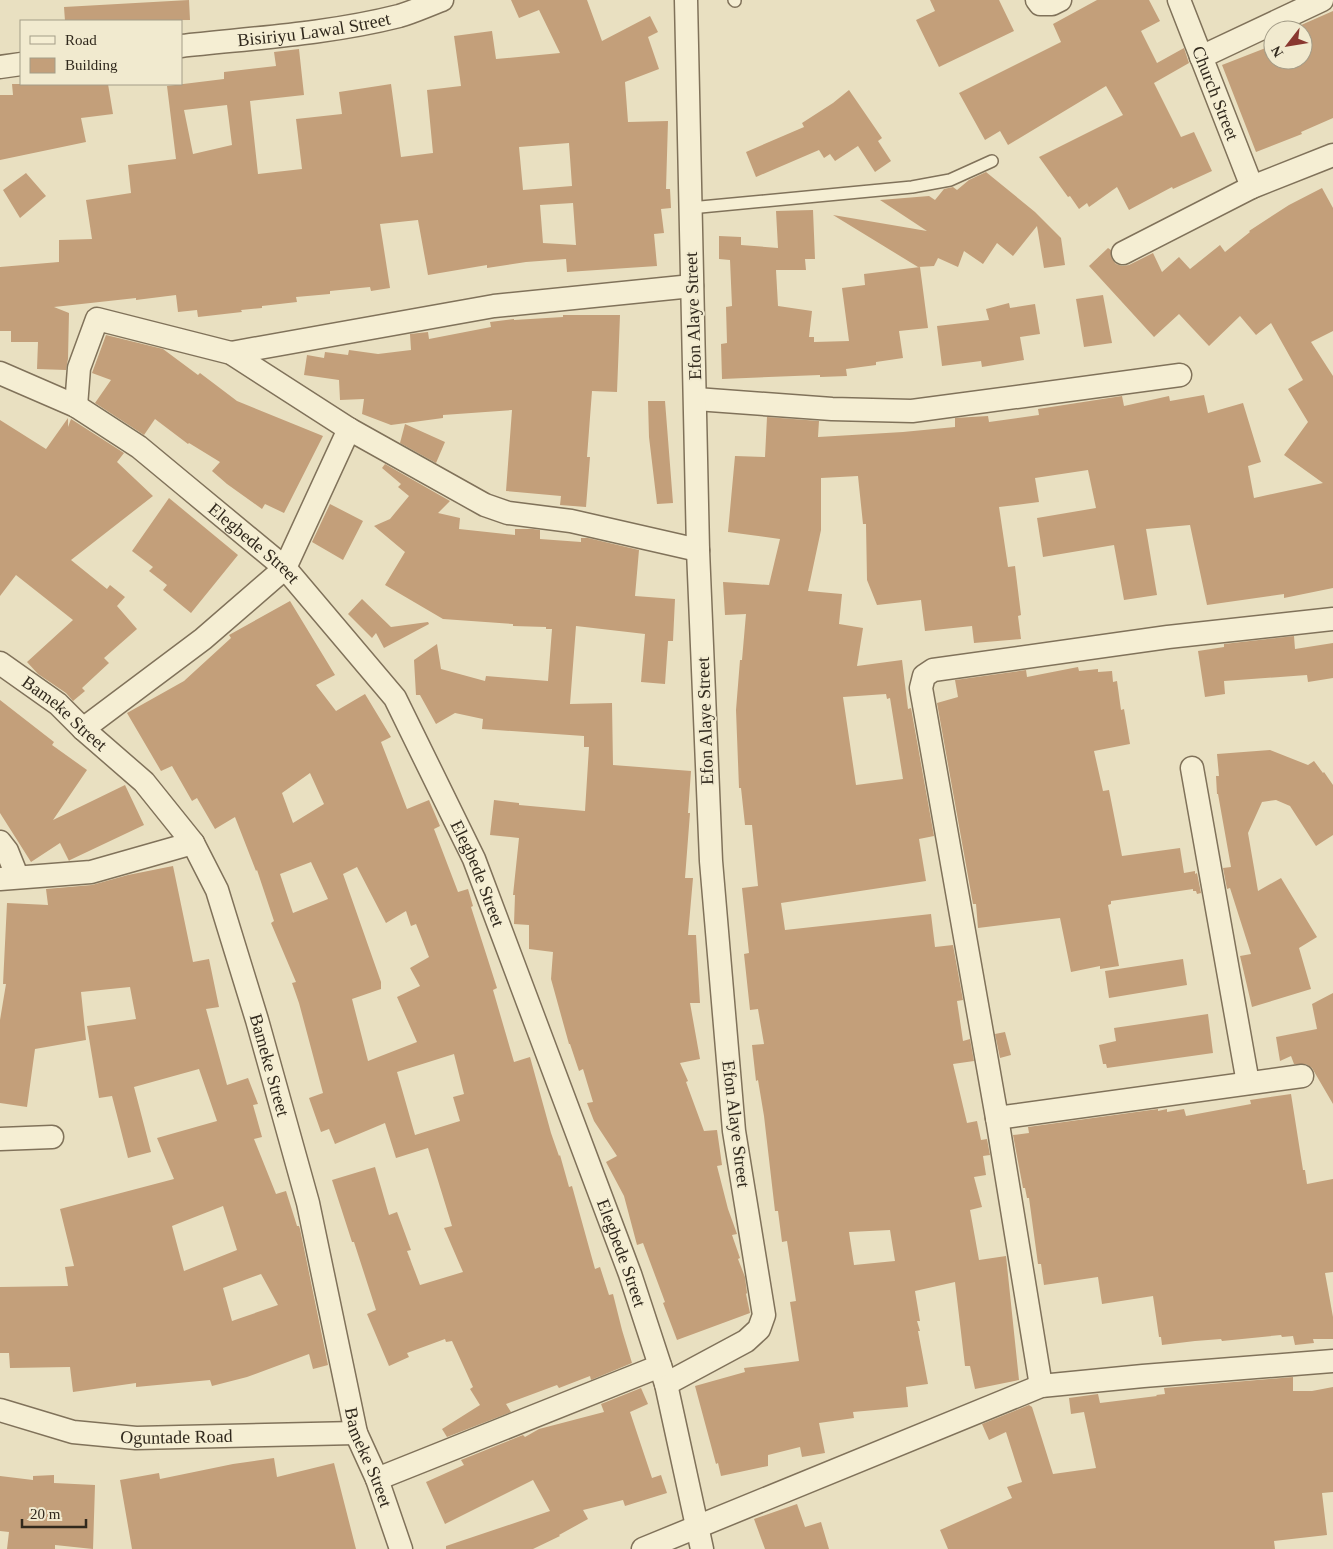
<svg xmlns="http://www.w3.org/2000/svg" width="1333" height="1549" font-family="Georgia,serif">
<rect width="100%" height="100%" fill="#e9e0c1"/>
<path fill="#c39f7a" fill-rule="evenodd" d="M189,0L190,20L65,21L64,7Z
M511,0H587L602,41L650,16L658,32L648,37L659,69L625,82L628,122L668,121L666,189H670L671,208L661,209L664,233L654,234L657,266L567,272L566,259L526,262L487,268V265L428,275L418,220L380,224L390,288L371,291L370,287L330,291V294L296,297L297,302L262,306V308L241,310L242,312L198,317L197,310L178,312L176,295L136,300V298L54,307L69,313L68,359L66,370L37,369L38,342H11V331H0V267L59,262V240L92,239L86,200L131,193L128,165L176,159L167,86L224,79V72L276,66L274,52L299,49L304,95L250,101L258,174L302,169L296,119L342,114L339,92L391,84L401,157L433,153L427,90L461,86L454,36L492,31L496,59L560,53L539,10L519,18ZM227,105L232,145L193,154L184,110ZM569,143L572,186L523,190L519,147ZM573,203L576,245L543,243L540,205Z
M930,0H999L1014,31L939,67L916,20L935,11Z
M1097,0H1149L1160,21L1141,31L1157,63L1184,48L1189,63L1154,83L1181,137L1194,132L1212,171L1173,189L1172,187L1129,210L1117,187L1089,207L1087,203L1079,209L1070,196L1068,197L1039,157L1123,115L1106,86L1008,145L1000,131L985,140L959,93L1061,42L1053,24Z
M1333,11V118L1301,132L1302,134L1256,152L1222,65L1273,45V60H1303V30L1292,29Z
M12,84H108L113,114L81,118L86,142L0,160V95H13Z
M849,90L882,138L878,141L891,161L875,172L858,146L835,161L830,154L824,158L819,150L756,177L746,152L804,127L802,123L833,103Z
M986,172L1035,212L1061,238L1065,265L1044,268L1037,226L1013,256L997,243L983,264L964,251L958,267L938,258L934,266L918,267L833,215L927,231L880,200L929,196L935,200L944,189L953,187L957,190L969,180Z
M26,173L46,196L20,218L3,190Z
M1322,188L1333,208V331L1311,342L1333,376V588L1284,598V594L1207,605L1190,525L1146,529L1157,595L1124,600L1114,545L1043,557L1037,518L1096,508L1088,470L1035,478L1039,502L999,507L1008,567L1015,566L1021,615L1018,616L1021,639L974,643L972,626L925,631L921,600L877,605L867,580L866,524H863L858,476L821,478V530L808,591L842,594L839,624L863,628L857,666L902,660L908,709L911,708L934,836L919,839L926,881L781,903L785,930L931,914L935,947L953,945L963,1000L957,1001L963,1041L970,1039L974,1061L953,1064L967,1123L977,1121L981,1140L987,1139L990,1155L983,1156L986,1175L974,1177L982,1207L970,1210L979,1260L1006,1256L1019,1380L975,1389L970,1366H965L955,1282L915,1291L920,1321H917L920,1331H918L928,1384L906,1387L908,1407L853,1412L854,1418L819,1423L825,1453L802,1457L800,1447L768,1455V1466L721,1476L718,1463L716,1464L695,1386L745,1372L744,1368L799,1361L790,1302L796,1301L787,1241L782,1242L778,1211H775L764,1116L758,1080L756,1081L752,1045L764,1044L758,1009L750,1010L744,954L749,953L742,888L758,886L752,825H745L741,788H739L736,710L740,660H742L746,614L725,615L723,582L769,585L780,539L728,532L735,456L765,457L767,417L819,421L818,437L903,432L955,427V418L988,416L989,422L1039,415L1038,409L1122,396L1124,406L1169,396L1170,401L1204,395L1208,413L1243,403L1261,462L1248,466L1254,498L1323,483L1284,455L1308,422L1288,389L1303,380L1271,323L1256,335L1240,316L1209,346L1179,314L1154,337L1089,266L1108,248L1111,250L1112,259L1116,264L1122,266L1129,265L1153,253L1162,272L1179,257L1190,269L1220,245L1225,252L1250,232L1249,231L1289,205ZM886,694L887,699L890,698L903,779L856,785L843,697ZM890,1230L895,1261L854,1265L849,1232Z
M813,210L815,259H805L806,270H776L778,306L812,311L809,337H814V342L849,341L842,288L865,285L864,274L920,267L928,328L899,331L903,358L876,362V365L846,369L847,376L820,377V375L722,379L721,344L727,343L726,307L732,306L730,260L719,259V236L741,237V245L778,248L776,211Z
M1103,295L1112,343L1084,347L1076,299Z
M1009,303L1010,308L1035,304L1040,334L1020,337L1024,360L982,367L981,361L942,366L937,326L989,320L986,309Z
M563,315H620L617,392L592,391L587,457H590L586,507L560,505L561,496L506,491L512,410L443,415V418L391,425L362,414L364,399L340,400L339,380L304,375L307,355L324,358L325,352L348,355L349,350L378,354L411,350L410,334L428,332L429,339L491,327L490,322L514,319V320L563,317Z
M106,335L163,349L198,375L200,373L237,401L323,436L284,513L265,504L262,509L227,484L212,471L220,462L189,443L188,444L155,419L144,435L95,403L111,380L92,373Z
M648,401H665L673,503L657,504L649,437Z
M68,418V427L71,419L124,453L117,462L153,496L71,560L107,589L110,585L125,597L117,606L137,629L104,658L109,663L82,688L85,691L73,701L66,693L38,674L27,662L73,620L16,575L0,596V420L46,449Z
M405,424L445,442L436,463L400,443Z
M385,464L450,501L438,513L460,518L459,529L515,535V529H533L540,530V539L581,542V538H588L639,550L635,596L675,599L673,641H668L665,684L641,682L645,634L576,626L570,704L612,703L613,765L691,771L688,813H690L685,878H693L688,935H696L700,1003H690L700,1059L680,1063L688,1081L686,1082L704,1131L717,1130L722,1165L717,1166L728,1209L737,1234L732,1235L740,1258L738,1259L745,1277L747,1293L746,1294L750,1313L677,1340L663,1303L665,1302L643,1243L637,1245L624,1196L606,1162L617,1156L594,1121L587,1103L593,1102L583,1069L579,1071L570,1044H569L551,979L553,952L529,949V925L514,924L515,895H513L519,838L490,835L494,800L519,803V805L585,811L589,747H584V736L482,729L483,719L455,713L436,724L420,695H416L414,660L437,644L441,669L485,681L486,676L548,681L552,629H546V627L513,626V624L443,619L385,585L405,552L374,526L390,519L409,496L398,487L401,484L382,468Z
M169,498L238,555L191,613L163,590L167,585L149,571L153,567L132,551Z
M330,504L363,521L343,560L312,542Z
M362,599L391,627L428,622L429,624L384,648L376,633L372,638L348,614Z
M290,601L335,675L316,685L336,711L365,694L391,737L381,742L407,809L429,800L440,826L434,829L458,892L468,889L473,906L471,907L497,988L493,990L514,1062L530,1057L551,1133L559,1156L560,1155L569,1187L572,1186L595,1269L600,1267L609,1295L613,1294L622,1330L632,1363L591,1380L590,1376L559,1388L557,1385L506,1404L511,1412L447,1437L442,1429L480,1405L470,1389L473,1387L452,1341L446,1342L445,1339L407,1353L409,1357L389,1366L367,1314L376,1310L354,1242H352L332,1180L375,1167L389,1215L397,1212L411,1250L407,1251L420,1285L463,1272L444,1228L452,1226L428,1148L396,1158L385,1123L335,1144L329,1129L321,1132L309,1098L323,1093L299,1003L292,983L296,982L271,923L274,921L257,870L256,871L235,817L215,829L197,798L192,801L172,766L161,771L127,713L184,681L231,638L229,635ZM310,773L324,804L293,823L282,793ZM311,862L328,899L293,913L280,874ZM357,867L386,923L406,911L411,926L416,924L429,957L410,968L420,986L397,997L417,1042L368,1061L352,999L381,989V982L343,874ZM454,1054L464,1094L453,1097L460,1121L415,1135L397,1072Z
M1294,636L1295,649L1333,643V678L1308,682L1307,675L1224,681L1225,694L1205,697L1198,651L1224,647V644Z
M1078,667L1079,671L1098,669V672L1112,671L1113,682L1117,681L1121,710L1124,709L1130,744L1094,751L1103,791L1109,790L1122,856L1180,848L1184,873L1195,871V874L1197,873L1201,893L1197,894L1196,891H1193V889L1111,901V904L1108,905L1119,966L1100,969V966L1071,972L1060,918L978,928L976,904H973L937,703L958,697L955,680L1026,670L1027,677Z
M0,700L54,742L52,745L87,770L53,820L125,785L144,825L70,860L69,861L60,843L31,862L0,813Z
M1270,750L1308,765L1314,761L1323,773L1324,772L1333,785V835L1316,846L1290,806L1276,800L1262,802L1248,833L1258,891L1281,878L1317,937L1299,948L1311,989L1252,1007L1240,956L1251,954L1230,888L1227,889L1223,868L1231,867L1218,794H1217L1216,776H1219L1217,754Z
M173,866L193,962L209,959L219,1007L206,1009L227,1085L248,1078L258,1104L253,1105L262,1137L254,1139L276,1194L286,1191L297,1226H299L300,1229L328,1365L313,1369L309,1354L247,1377L212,1386L210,1380L136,1387V1383L73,1392L70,1367L10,1368L9,1353H0V1287L68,1286L65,1267L74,1266L60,1209L174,1179L157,1138L217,1121L199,1069L134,1087L151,1152L128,1158L112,1096L99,1098L87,1026L136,1019L130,987L81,992L86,1040L35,1049L27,1107L0,1103V1020L6,984H3L7,903L48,905L46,889L92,885L128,875ZM223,1206L237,1250L184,1271L172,1226ZM261,1274L278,1305L232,1321L223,1288Z
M1183,959L1187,985L1109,998L1105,971Z
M1333,993V1104L1312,1068L1306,1064H1294L1291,1056L1280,1061L1276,1037L1317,1029L1312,1004Z
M1208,1014L1213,1053L1107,1068L1106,1064H1103L1099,1045L1116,1041L1114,1028Z
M1005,1032L1011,1055L1000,1058L995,1034Z
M1291,1094L1303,1170H1305L1307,1184L1333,1179V1272L1325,1273L1333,1317V1339H1313L1314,1343L1295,1345L1293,1336L1282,1337L1281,1335L1222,1341L1221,1339L1195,1341L1162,1345L1161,1337H1159L1153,1296L1102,1304L1098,1277L1044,1285L1041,1264H1038L1029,1198H1027L1025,1188H1023L1013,1135L1029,1133L1028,1127L1158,1109V1111L1167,1109V1112L1184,1109L1186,1116L1251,1104L1250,1100Z
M1293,1377V1391H1312L1333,1387V1492L1322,1493L1327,1535L1274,1541L1275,1549H948L940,1530L1012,1498L1007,1487L1022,1482L1006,1432L989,1440L982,1424L1029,1405L1032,1407L1053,1474L1096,1468L1084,1412L1071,1414L1069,1398L1098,1394L1100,1403L1157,1396L1156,1395L1165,1394L1164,1388Z
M641,1388L648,1404L630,1412L652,1478L661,1475L667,1493L625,1506L623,1500L583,1510L588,1519L559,1535L560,1536L533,1549H446V1546L550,1511L533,1480L445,1524L426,1482L464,1465L461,1460L523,1435L525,1437L539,1429L604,1412L601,1404Z
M274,1458L277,1477L334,1463L356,1549H132L120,1480L159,1473L160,1479L233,1464Z
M54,1475V1483L95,1485L93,1549L55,1545V1549H7L9,1532L0,1531V1476L33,1480V1476Z
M797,1504L805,1527L821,1522L829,1549H765L754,1519Z"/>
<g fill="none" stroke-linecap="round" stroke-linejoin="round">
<g stroke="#80725a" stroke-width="14">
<path id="lane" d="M734,0L735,1
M690,208L912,187L950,180L992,161"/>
</g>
<g stroke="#80725a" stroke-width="25">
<g id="street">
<path d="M1037,0L1040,4H1052L1060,0"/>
<path id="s1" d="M1179,0L1252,187"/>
<path id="s2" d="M181,46C253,38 328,34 399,16C413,12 428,5 442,0"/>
<path d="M1201,57L1322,0"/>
<path d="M0,67L21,64"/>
<path d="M1123,253L1252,187L1333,155"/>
<path d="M231,353L494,306L692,286"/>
<path id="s3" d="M0,373L76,406L139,447L186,486L285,568L395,698L474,859L630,1274L666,1384L702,1549"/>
<path d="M696,399L832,409L912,411L1180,375"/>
<path d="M76,406L79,368L97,319L231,353L349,429L485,505L508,513L571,521L698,550"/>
<path id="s4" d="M0,663L58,704L83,729L144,782L193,843L217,890L257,1020L308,1203L356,1433L377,1479L401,1549"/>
<path d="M83,729L203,639L285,568L349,429"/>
<path d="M1192,768L1248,1083"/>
<path d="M0,842L7,851L17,876"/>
<path d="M0,879L91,872L193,843"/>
<path d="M997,1118L1302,1076"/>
<path d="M0,1139L52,1137"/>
<path d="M666,1384L746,1341L759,1329L764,1315L734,1131L711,861L698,550L686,0"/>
<path d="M1041,1386L997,1118L921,688L924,676L933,670L1168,637L1333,619"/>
<path id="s5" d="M0,1410L73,1432L136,1438L356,1433"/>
<path d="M377,1479L660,1366"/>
<path d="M643,1549L1041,1386L1143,1376L1333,1361"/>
</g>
</g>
<use href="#lane" stroke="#f5eed3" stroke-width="11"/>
<use href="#street" stroke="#f5eed3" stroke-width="22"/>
</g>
<g text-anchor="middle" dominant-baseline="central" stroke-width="4" stroke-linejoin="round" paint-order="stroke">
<g font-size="18" fill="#31291d" stroke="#f1eacf">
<text stroke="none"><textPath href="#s2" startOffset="134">Bisiriyu Lawal Street</textPath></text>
<text stroke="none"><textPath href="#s1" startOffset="100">Church Street</textPath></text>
<text transform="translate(693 316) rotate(-92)">Efon Alaye Street</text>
<text stroke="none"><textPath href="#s3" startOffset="308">Elegbede Street</textPath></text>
<text stroke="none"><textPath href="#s4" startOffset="82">Bameke Street</textPath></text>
<text transform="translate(705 721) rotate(-92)">Efon Alaye Street</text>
<text stroke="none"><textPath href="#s3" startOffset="712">Elegbede Street</textPath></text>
<text stroke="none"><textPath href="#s4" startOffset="501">Bameke Street</textPath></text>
<text transform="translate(736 1124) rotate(83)">Efon Alaye Street</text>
<text stroke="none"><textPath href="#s3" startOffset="1118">Elegbede Street</textPath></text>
<text stroke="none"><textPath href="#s5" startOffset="180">Oguntade Road</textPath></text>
<text stroke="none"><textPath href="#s4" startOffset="906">Bameke Street</textPath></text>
</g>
</g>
<rect x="20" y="20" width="162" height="65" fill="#f1eacf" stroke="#a49d88"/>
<rect x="30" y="36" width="25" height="8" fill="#f5eed3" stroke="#a49d88"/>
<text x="65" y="45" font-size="15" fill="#31291d">Road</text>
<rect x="30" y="58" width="25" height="15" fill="#c39f7a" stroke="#a49d88"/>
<text x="65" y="70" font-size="15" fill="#31291d">Building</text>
<g transform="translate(1288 45) rotate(239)"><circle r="24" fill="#f1eacf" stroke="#a49d88"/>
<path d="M0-4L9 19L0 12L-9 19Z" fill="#893830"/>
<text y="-8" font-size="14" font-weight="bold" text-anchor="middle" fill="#31291d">N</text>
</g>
<path d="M22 1519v8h64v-8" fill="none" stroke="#31291d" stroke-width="2.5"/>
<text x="30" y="1519" font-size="15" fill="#31291d" stroke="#f1eacf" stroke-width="4" paint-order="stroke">20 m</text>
</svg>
